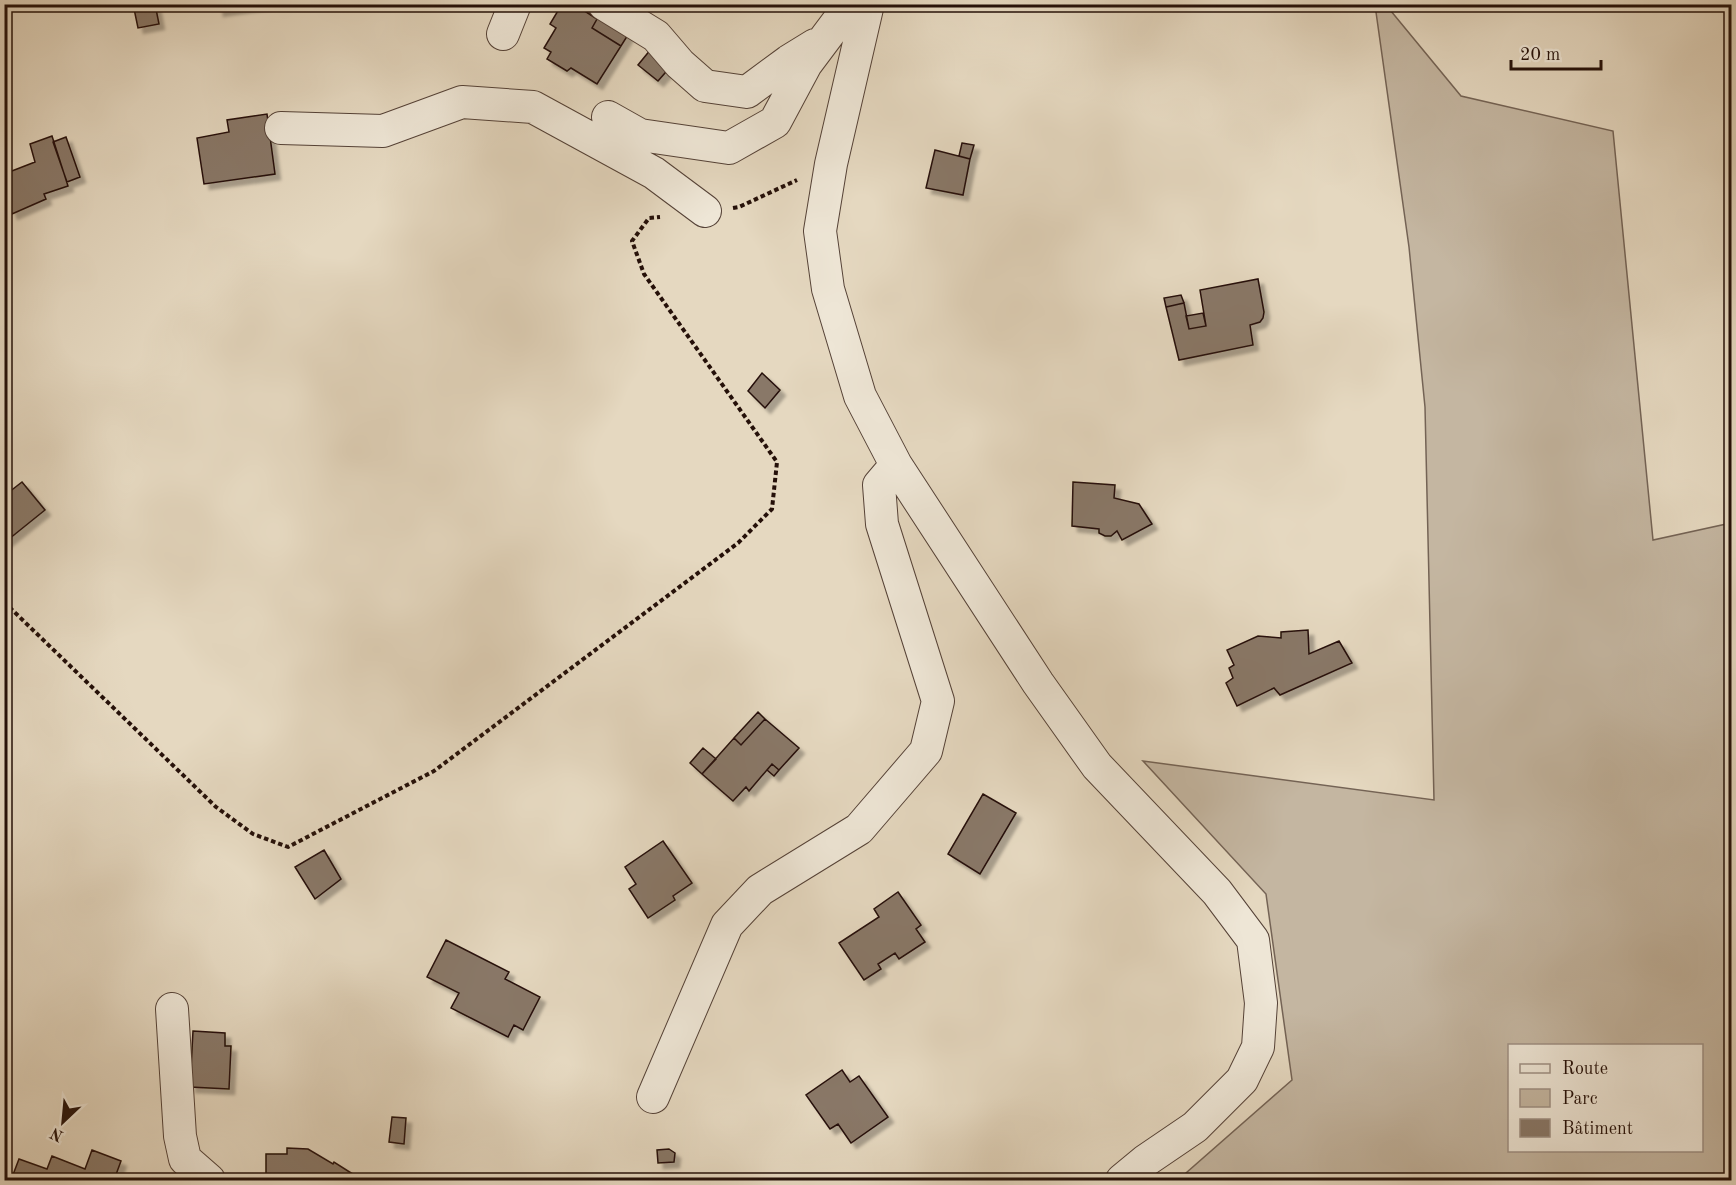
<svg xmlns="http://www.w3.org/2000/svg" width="1736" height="1185" font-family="'Old Standard TT',serif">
<defs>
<filter id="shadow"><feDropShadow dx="5.5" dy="5.5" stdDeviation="1.5" flood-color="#0004"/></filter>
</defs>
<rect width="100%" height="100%" fill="#e5d8c0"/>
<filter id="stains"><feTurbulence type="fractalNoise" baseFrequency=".00333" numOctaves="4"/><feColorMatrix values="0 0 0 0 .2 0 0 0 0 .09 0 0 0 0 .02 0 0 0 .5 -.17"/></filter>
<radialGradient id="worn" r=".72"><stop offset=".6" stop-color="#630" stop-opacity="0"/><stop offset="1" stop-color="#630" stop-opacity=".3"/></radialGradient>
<path fill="#c4b6a1" stroke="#746355" stroke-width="1.5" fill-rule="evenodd" d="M1375,5H1386L1461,96L1613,131L1653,540L1731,523V1180H1178L1292,1080L1266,894L1143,761L1434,800L1425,407L1409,247ZM1510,1046H1702V1150H1510Z"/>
<path fill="#897868" stroke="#251009" stroke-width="1.5" filter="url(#shadow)" d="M133,4H155L159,24L138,28Z
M217,4H265L218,11Z
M562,4H574L597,19L592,28L621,46L597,84L571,68L567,71L547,59L551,52L544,48L556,28L550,24Z
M574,4H591L631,30L621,46L592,28L597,19Z
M651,49L672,65L658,81L638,65Z
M267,114L275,174L204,184L197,138L229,132L227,120Z
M52,136L68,186L44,194L46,199L12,214L4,192V174L35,162L30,144Z
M66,137L80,177L67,182L53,142Z
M962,143L974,145L970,159L959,156Z
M935,150L970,159L963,195L926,188Z
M1258,279L1264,312L1263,318L1260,322L1250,325L1253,345L1179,360L1166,307L1184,303L1189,329L1206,326L1200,290Z
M1181,295L1184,303L1166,307L1164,298Z
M1203,313L1206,326L1189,329L1186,316Z
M762,373L780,390L765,408L748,391Z
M22,482L45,510L4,543V496Z
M1073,482L1115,485L1114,498L1139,504L1152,524L1122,540L1117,531L1111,536H1105L1099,533V529L1072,526Z
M1308,630L1309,654L1339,641L1352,663L1280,695L1274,688L1237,706L1226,683L1233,678L1229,668L1234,665L1227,650L1258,636L1281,638V632Z
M758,712L765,719L741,745L734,738Z
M765,719L799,748L779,770L772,764L749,791L746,787L733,801L702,774L734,738L741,745Z
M703,748L716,759L702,774L690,763Z
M772,764L779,770L774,776L767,770Z
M983,794L1016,813L980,874L948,854Z
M663,841L692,883L673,896L675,900L648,918L629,889L636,884L625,867Z
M324,850L341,879L315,899L295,867Z
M898,892L921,925L916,929L925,942L899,959L895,953L878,964L881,969L864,980L839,943L879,917L874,909Z
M446,940L509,972L505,979L540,997L523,1030L514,1025L508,1037L451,1008L459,993L427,977Z
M193,1031L225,1033V1046H231L229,1089L190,1087Z
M842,1070L850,1082L859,1076L888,1117L851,1143L838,1124L830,1129L806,1095Z
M392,1117L406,1118L404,1144L389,1142Z
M287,1148L308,1149L333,1164L334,1162L359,1178L357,1180H266V1154H287Z
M669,1149L675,1153L674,1162L658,1163L657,1150Z
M92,1150L121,1161L114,1180H11L19,1159L47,1169L52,1156L85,1169Z"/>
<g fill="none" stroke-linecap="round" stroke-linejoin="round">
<g stroke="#554237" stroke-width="34">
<path id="minor" d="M604,4L656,36L680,64L705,86L747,92L789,61L815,45
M868,4L831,164L820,231L828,289L860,396L896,465L1038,683L1097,766L1217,892L1253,940L1261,1003L1258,1047L1242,1080L1195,1127L1145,1161L1122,1180
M503,34L515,4
M608,117L640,135L729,148L775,122L806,64L851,4
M281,128L383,131L462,102L533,107L654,173L705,211
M172,1009L180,1136L185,1159L209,1180
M653,1097L727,925L760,890L859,829L926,751L938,701L882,524L879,485L896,465"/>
</g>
<path stroke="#251009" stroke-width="4" stroke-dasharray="4.5 3" stroke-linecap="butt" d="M733,208L739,207L797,180
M4,602L216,807L253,834L288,847L434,771L738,543L772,509L777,462L644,274L632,241L649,218L660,217"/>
<use href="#minor" stroke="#eee6d6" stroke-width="32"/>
</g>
<rect width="1736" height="1185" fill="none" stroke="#e5d8c0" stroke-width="24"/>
<rect x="6" y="6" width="1724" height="1173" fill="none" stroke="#251009" stroke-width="3"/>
<rect x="12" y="12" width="1712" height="1161" fill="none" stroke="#251009" stroke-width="1.5"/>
<rect x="1508" y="1044" width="195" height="108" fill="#eee6d6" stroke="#9e9084" stroke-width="1.5"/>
<rect x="1520" y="1064" width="30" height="9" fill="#eee6d6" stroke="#9e9084" stroke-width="1.5"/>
<text x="1562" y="1074" font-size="18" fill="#251009">Route</text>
<rect x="1520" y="1089" width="30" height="18" fill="#c4b6a1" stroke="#9e9084" stroke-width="1.5"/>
<text x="1562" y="1104" font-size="18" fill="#251009">Parc</text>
<rect x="1520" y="1119" width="30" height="18" fill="#897868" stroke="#9e9084" stroke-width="1.5"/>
<text x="1562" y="1134" font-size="18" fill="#251009">Bâtiment</text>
<g transform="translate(63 1122) rotate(206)" stroke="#eee6d6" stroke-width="4.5" paint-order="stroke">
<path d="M0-4.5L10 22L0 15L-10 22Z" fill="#251009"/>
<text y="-9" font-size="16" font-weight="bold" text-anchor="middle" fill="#251009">N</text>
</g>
<path d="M1511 60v9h90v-9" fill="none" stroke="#251009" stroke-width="3"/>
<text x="1520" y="60" font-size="18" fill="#251009" stroke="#eee6d6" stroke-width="4.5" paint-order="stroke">20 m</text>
<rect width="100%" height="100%" filter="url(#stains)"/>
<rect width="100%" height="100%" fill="url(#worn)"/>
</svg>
